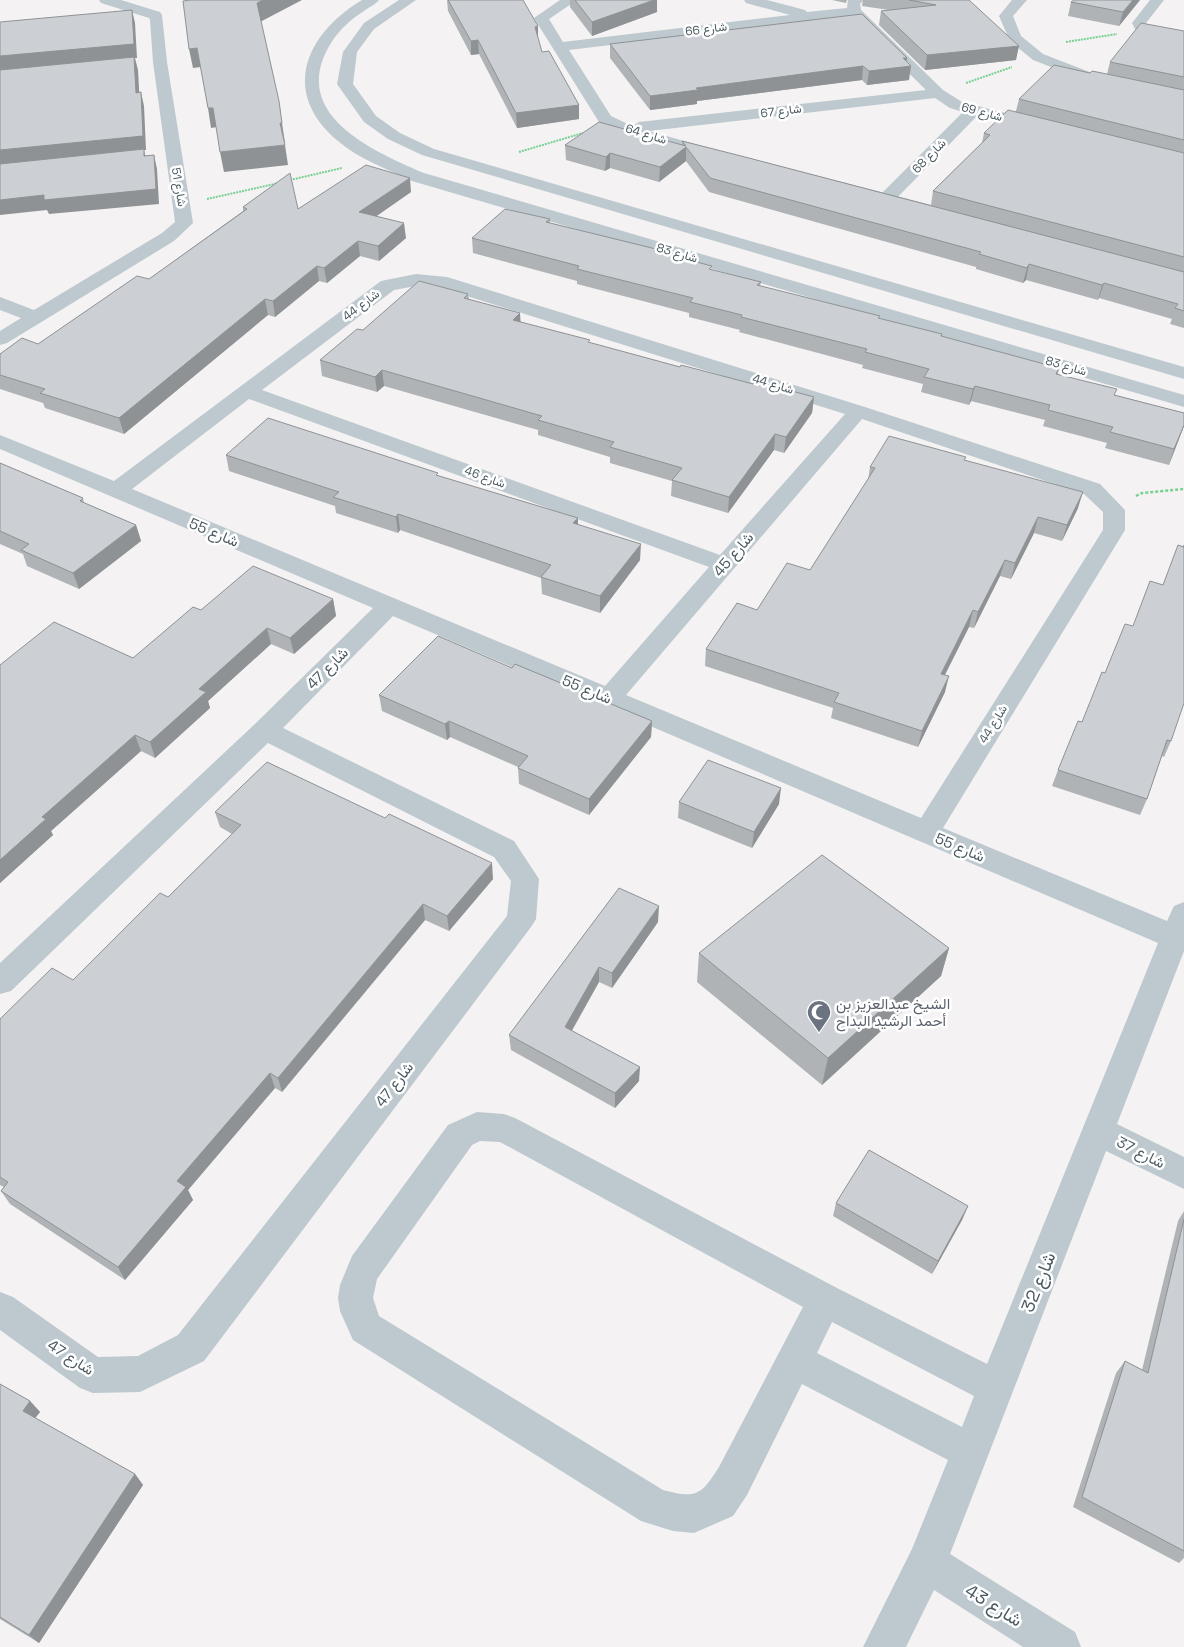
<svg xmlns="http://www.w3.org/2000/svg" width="1184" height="1647" font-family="'Space Grotesk',Vazirmatn,sans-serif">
<rect width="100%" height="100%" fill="#f4f2f2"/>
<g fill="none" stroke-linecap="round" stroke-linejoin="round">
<path stroke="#77d193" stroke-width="2" stroke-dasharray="2 1" stroke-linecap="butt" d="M1066,42L1117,34
M966,83L1012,67
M519,152L583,133
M290,180L342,168
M207,199L279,183"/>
<path stroke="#77d193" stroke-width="2.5" stroke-dasharray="3 2" stroke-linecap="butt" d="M1136,496L1142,493L1184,489"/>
<path fill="#bdc9ce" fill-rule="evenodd" d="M99,0H121L160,12L162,15L167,62L193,223L174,241L7,343L0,345V331L21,318L0,310V297L34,310L162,233L175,222L153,62L150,20L149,18L101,3Z
M362,0H379C375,5 369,7 364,11C351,19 339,30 331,43C287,114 373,151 424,173L1184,395V407L412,181C387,169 359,159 338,141C280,93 305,34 362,0Z
M399,0H416L374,29L357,52L353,84L376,116L400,133L434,149L1184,367V379L422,155L388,139L364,122L337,84L343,52L364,23Z
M560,0H577L549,19L563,42L790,15L746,3L744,0H767L805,10L807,12L847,8L848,0H864L860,4L861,10L943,90L962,102L1044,123L1046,126L1044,129L1038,131L978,115L890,205L884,206L878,205L875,201L878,197L963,112L950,108L935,98L649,131L712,149L714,152L712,155H700L619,132L599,122L534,18ZM851,16L926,90L639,122L632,126L611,116L569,50Z
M1012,0H1027L1013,16L1021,36L1043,54L1100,76L1103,79L1100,82H1090L1033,60L1010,41L999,16Z
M1150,0H1164L1146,23L1148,27L1184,36V44L1137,33L1132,23Z
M416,274L447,277L865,407L1100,484L1125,510V530L943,828L1167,921L1174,906L1184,902V951L1117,1124L1184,1157V1189L1106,1151L950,1554L1075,1632L1081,1647H1023L934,1590L906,1647H863L912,1549L948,1460L802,1384L747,1495L733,1516L694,1533L673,1531L641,1521L353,1340L340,1311L338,1298L340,1285L352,1256L448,1125L477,1112L504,1114L515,1118L837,1288L987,1364L1158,943L393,616L283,728L514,841L539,879L536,919L531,927L204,1361L140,1392L93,1393L80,1388L0,1330V1292L13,1297L98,1357L138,1356L178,1335L507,916L511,881L494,857L268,743L11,991L0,994V963L256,723L373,608L0,449V435L114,481L381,281ZM416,286L438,287L845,414L720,555L262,390L394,290ZM249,399L709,567L605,686L132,489ZM862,419L1084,494L1103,512V530L921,818L626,695ZM480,1141L500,1142L803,1307L719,1467C701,1495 697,1499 663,1490L379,1316L373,1298L377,1279L472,1145ZM832,1322L974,1396L962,1427L817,1353Z"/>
</g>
<path fill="#afb3b6" d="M447,0H523L538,40L542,52L579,105V119L517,128L479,54L471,55L448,11Z
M570,0H657V12L592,36L570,7Z
M832,0H847L846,3Z
M863,0H969L1016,60L925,70L879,25L881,11L889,10L862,6Z
M1140,0L1119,26L1068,16L1071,2Z
M1184,31V328L1170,324L1172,319L1099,298L1098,300L1026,280L1023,283L976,269V267L709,192L686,161L659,182L610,168L605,171L566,160L565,145H682V141L931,205L933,191L982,143L984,133L1016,111L1019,99L1090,73L1107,74L1110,62Z
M610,44L906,62L909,80L867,85L862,80L697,101V104L650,110L610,58Z
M411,192L376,216L406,238L379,261L360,256L327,283L319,281L275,317L268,315L124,434L45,408L43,403L0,389V354L38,344L149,279L243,211V207L298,209Z
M550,219V223L656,252L711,270L761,282L760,286L879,318L942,337L1059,368L1058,374L1115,395L1184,413V426L1169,465L1105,448L1107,443L1043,426L1045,420L971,401L969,405L921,392L923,384L862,368L863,365L739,332L740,330L689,317V313L577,284V281L473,253L472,238Z
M468,294L469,299L521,322L590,343L680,367L753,384L814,397L812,413L784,453L774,450L728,513L671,496L672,481L610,463V457L538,435V430L384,386L377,392L322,376L320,360L363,330Z
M226,455L438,476L578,518V525L640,560L600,613L542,594L541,578L400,530L398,533L336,513L335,506L229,471Z
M965,460L1078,508L1062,541L1034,533L1011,579L1000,576L974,628L969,627L945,675V692L918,747L831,718L833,708L705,666L706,649L810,570L868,480L870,467Z
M0,463L83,498L84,503L136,525L141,541L79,589L27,566L23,554L0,544Z
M333,599L336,616L294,654L271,644L208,701L210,708L155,758L141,751L51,831L53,835L0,883V665L133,658L201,610Z
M1105,673L1171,741L1164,757L1162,756L1147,799L1140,815L1052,786L1058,770L1082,722Z
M379,695L652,721L651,737L589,815L519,784L518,767L450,737L447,740L382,711Z
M679,802L779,804L752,848L678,818Z
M215,812L493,879L449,931L425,920L282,1092L275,1088L188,1190L193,1200L125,1280L10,1204L1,1191L4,1187L0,1185V1019L73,980L168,897L232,834L220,827Z
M658,922L612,988L599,982L572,1031L639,1081L615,1108L511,1050L509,1035Z
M949,948L941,976L822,1085L697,982L699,953Z
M836,1203L968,1206L962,1220L932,1274L833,1216Z
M1184,1211V1558L1179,1563L1073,1507L1116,1373L1125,1361L1142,1370L1178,1221Z
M0,1384L30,1401L40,1412L35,1418L135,1474L143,1485L39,1643L0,1619Z"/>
<path fill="#8f9294" d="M263,0H302L260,22L257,3Z
M646,0H657V12L592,36V22Z
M1133,0H1140L1119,26L1123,12Z
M132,10L135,23L137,58H135L138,70L140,107L0,70V56Z
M538,26V40L535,27Z
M478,40L479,54L471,55V41Z
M1019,46L1016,60L925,70L927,55Z
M197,48L201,67L193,68L189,49Z
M903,58H907L906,67L911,66L909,80L867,85L869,71Z
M863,66L862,80L697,101V104L650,110V96L696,88Z
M141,92L144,106L146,150H144L147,164L0,165V150Z
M579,105V119L517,128L516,113Z
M208,108H213L217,127L211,128Z
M280,123H282L285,143H283Z
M285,145L288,165L224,172L220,152Z
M686,147V161L659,182L660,167Z
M610,153V168L605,171L606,157Z
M154,155L157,169L159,204L49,214L47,210L0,215V200Z
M410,178L411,192L361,227L359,212Z
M404,223L406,238L379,261L378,246Z
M358,241L360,256L327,283L324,268Z
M1029,264L1026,280L1023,283L1027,268Z
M317,266L319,281L275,317L273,301Z
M1104,283L1099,298L1098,300L1102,285Z
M265,299L268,315L124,434L119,418Z
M520,313L521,328L513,320Z
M382,370L384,386L377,392L375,377Z
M975,386L971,401L969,405L973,389Z
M814,397L812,413L784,453L786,437Z
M1184,425V426L1169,465L1174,449Z
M775,434L774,450L728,513L729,497Z
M1083,492L1078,508L1062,541L1067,525Z
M398,514L400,530L398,533L396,517Z
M1038,517L1034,533L1011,579L1015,563Z
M578,518V534L573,523Z
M136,525L141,541L79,589L73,573Z
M641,544L640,560L600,613V596Z
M1005,560L1000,576L974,628L978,612Z
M333,599L336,616L294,654L290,638Z
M973,610L969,627L937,690L941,674Z
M267,628L271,644L208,701L210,708L155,758L150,742L199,689Z
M949,676L945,692L918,747L922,731Z
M449,721L450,737L447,740L445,724Z
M652,721L651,737L589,815V799Z
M135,735L141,751L51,831L53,835L0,883V860L42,817Z
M781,788L779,804L752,848L754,832Z
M492,863L493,879L449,931L447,916Z
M423,904L425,920L282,1092L278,1078Z
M659,906L658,922L612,988V973Z
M949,948L941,976L822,1085L828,1058Z
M599,967V982L565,1042V1027Z
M640,1067L639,1081L615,1108V1093Z
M270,1073L275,1088L188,1190L193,1200L125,1280L118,1267L177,1181Z
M968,1206L962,1220L932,1274L938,1261Z
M30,1401L40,1412L32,1422L23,1411Z
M135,1474L143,1485L39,1643L29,1635Z"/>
<path fill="#ccd0d4" stroke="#8f9294" d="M190,0H263L257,3L279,101L282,123H280L285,145L220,152L213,108H208L197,48L189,49L183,1Z
M448,0H523L538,26L535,27L542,52L549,51L579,105L516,113L478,40L471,41Z
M575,0H654L592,22Z
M909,0H969L1019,46L927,55L881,11L936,5Z
M1074,0H1133L1123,12L1071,2Z
M132,10L134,44L0,56V22Z
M862,14L907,58H903L911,66L869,71L863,66L696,88L698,90L650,96L610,44Z
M1141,23L1184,31V77L1110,62Z
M134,57L136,93L141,92L143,136L0,150V70Z
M1054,65L1090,73L1092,71L1102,73L1184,90V140L1019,99Z
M1008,110L1184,153V257L933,191L990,135L984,133Z
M599,122L686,146L682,141L745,157L1184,272V311L1175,308L1178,304L1104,283L1102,285L1029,264L1027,268L979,254L981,252L710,178L686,147L660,167L610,153L606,157L565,145Z
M144,149V156L154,155L156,189L44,200V195L0,200V164Z
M366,165L410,178L359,212L404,223L378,246L358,241L324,268L317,266L273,301L265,299L119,418L40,393L45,389L0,375V354L22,338L38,344L137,276L149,279L247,209L243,207L290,173L298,209Z
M505,209L550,219L546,222L656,249L654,251L712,266L709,269L761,282L757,285L880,316L878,318L942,334L941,336L1059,368L1056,374L1117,389L1114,395L1184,413V425L1174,449L1110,432L1113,427L1048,410L1050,405L975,386L973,389L924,377L929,369L865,352L867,349L741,317L742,315L690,302L693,298L577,269L579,266L472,238Z
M419,281L468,294L464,298L520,313L513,320L590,340L588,342L680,367L681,365L753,384L755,381L814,397L786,437L775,434L729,497L672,480L682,468L610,447L614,442L538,420L542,416L382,370L375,377L320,360L357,329L363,330Z
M268,418L438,473L436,475L578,518L573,523L641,544L600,596L541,577L551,565L398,514L396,517L333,497L339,492L226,455Z
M889,436L966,457L964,460L1083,492L1067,525L1038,517L1015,563L1005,560L978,612L973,610L941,674L949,676L922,731L834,702L839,693L706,649L737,603L757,610L787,563L810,570L875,468L870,467Z
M0,463L83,498L80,501L136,525L73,573L21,550L29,544L0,531Z
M1178,545L1184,547V545V703L1171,741L1167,740L1147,799L1058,770L1078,721L1082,722L1102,672L1105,673L1125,624L1133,626L1150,581L1163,585Z
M253,566L333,599L290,638L267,628L199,689L206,692L150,742L135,735L42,817L46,819L0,860V665L54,622L133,658L193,607L201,610Z
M438,636L512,668L515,664L652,721L589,799L518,768L528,756L449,721L445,724L379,695Z
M708,760L781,788L754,832L679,802Z
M267,762L385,818L389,814L492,863L447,916L423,904L278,1078L270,1073L177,1181L186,1187L118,1267L1,1191L8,1182L0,1177V1019L52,968L73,980L160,893L168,897L241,825L215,812Z
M822,855L949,948L828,1058L699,953Z
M619,888L659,906L612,973L599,967L565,1027L640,1067L615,1093L509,1035Z
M869,1150L968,1206L938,1261L836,1203Z
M1184,1219V1551L1082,1497L1125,1361L1148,1373Z
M0,1384L30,1401L23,1411L135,1474L29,1635L0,1617Z"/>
<defs>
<g id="mosque-pin" transform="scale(1.25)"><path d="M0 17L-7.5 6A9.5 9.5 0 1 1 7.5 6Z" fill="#6b7280" stroke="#fff"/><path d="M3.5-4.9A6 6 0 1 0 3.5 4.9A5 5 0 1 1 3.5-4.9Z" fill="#fff"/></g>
</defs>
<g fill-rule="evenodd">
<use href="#mosque-pin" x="819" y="1012"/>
</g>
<g text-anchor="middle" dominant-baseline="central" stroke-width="5" stroke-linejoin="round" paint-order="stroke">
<g font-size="12" fill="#495960" stroke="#fff">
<text transform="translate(706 29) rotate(-7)">شارع 66</text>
<text transform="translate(781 111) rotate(-7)">شارع 67</text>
<text transform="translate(982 112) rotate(15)">شارع 69</text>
<text transform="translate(646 134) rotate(17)">شارع 64</text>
<text transform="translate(929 156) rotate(-46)">شارع 68</text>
<text transform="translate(179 187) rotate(80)">شارع 51</text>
<text transform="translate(677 253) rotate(16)">شارع 83</text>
<text transform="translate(361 305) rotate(-37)">شارع 44</text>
<text transform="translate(1066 366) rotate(16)">شارع 83</text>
<text transform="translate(773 384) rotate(17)">شارع 44</text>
<text transform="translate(485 477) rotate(20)">شارع 46</text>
<text transform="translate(993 724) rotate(-58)">شارع 44</text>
</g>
<g font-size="15" fill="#495960" stroke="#fff">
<text transform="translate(214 532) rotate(23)">شارع 55</text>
<text transform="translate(733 554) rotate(-49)">شارع 45</text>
<text transform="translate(327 668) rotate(-45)">شارع 47</text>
<text transform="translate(587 689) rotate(23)">شارع 55</text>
<text transform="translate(960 847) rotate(23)">شارع 55</text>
<text transform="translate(394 1084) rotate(-52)">شارع 47</text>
<text transform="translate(1141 1152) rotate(27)">شارع 37</text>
<text transform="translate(71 1357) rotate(33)">شارع 47</text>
</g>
<g font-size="15" fill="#5b616d" stroke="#fff" text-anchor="start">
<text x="836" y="1003">الشيخ عبدالعزيز بن<tspan x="836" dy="17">أحمد الرشيد البداح</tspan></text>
</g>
<g font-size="18" fill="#495960" stroke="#fff">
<text transform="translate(1038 1282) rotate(-68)">شارع 32</text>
<text transform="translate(994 1605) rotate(32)">شارع 43</text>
</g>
</g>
</svg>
